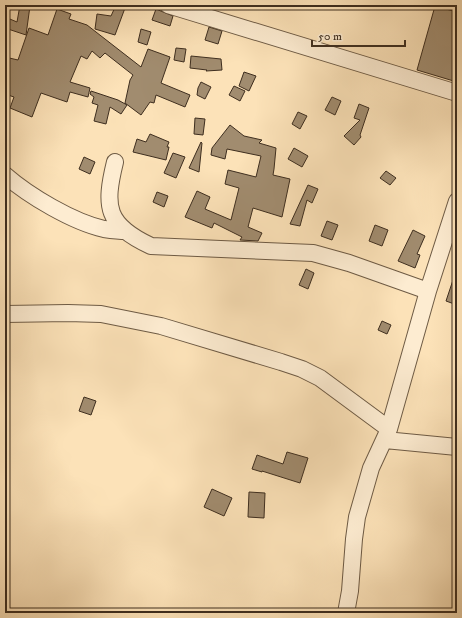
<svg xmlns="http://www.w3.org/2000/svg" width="462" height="618" font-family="'IM FELL DW Pica',serif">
<rect width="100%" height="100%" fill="#fce2b8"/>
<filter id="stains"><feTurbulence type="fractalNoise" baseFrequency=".005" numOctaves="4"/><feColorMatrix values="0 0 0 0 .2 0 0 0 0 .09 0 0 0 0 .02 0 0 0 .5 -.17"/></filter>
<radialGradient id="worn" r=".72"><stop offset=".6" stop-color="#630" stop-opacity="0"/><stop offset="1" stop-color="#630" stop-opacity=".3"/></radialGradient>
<path fill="#a18c6f" stroke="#3e2e1f" d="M20,5L30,6L26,35L5,28V17L17,22Z
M116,5L125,8L115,35L95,29L97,14L111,16Z
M435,6L457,12V82L417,70Z
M57,9L71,14L69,19L87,25L141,67L148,49L170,57L161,83L190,95L185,107L156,95L154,103L150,102L141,115L125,103L130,80L133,75L105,53L100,58L92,51L87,59L81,56L70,82L90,88L88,97L70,92L67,102L41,93L32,117L10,108L14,97L5,94V57L18,60L29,28L48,35Z
M156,9L173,16L170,26L152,20Z
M209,27L222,31L218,44L205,40Z
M141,29L151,32L147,45L138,42Z
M176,48L186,49L184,62L174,60Z
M191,56L221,59L222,70L206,71L207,70L190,68Z
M244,72L256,76L249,91L239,86Z
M201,82L211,87L205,99L197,95L198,88Z
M234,86L245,91L240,101L229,95Z
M91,91L118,100L127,105L121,114L110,107L106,124L94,121L98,105L92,103L94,97L90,94Z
M332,97L341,101L335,115L325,110Z
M359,104L369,108L360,135L361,137L354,145L344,136L360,120L354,118Z
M298,112L307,116L300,129L292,124Z
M195,118L205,119L203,135L194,134Z
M230,125L244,136L262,140L259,143L276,148L274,169L273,175L290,179L282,217L253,208L248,227L262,233L258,241L240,240L242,237L214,223L212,228L185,217L197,191L210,197L205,209L231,220L239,188L225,184L228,170L256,177L261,156L227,149L225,159L211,155L212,148Z
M150,134L169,142L167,147H169L166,160L133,152L137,139L146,142Z
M201,142L202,143L199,172L189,168Z
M294,148L308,156L302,167L288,159Z
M173,153L185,157L176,178L164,173Z
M84,157L95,162L90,174L79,169Z
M386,171L396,178L390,185L380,178Z
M308,185L318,189L312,203L307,200L300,226L290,224Z
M157,192L168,196L164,207L153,202Z
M327,221L338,225L332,240L321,236Z
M375,225L388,230L382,246L369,241Z
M413,230L425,236L417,254L420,255L415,268L398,261Z
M306,269L314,273L308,289L299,285Z
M455,274L457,275V305L446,301Z
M382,321L391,325L387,334L378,330Z
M84,397L96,401L91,415L79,411Z
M287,452L308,458L300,483L262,471V472L252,469L257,455L283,464Z
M212,489L232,498L224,516L204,507Z
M249,492L265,493L264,518L248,517Z"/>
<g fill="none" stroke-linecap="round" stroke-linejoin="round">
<g stroke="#6e5b45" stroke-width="18">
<path id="minor" d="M168,5L457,93
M115,162C104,207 106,225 151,246L313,253L349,263L428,291
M5,175C29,196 73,222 104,229C111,230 119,231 126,231
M5,314L68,313L101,314L161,326L281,362L302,369L320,378L389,429
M385,440L457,447
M346,613L350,591L354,539L357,517L371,468L389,429L428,291L457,201"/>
</g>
<use href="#minor" stroke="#fdecd1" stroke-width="16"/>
</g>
<rect width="462" height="618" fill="none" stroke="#fce2b8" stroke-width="20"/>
<rect x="6" y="6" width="450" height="606" fill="none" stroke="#3e2e1f" stroke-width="2"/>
<rect x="10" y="10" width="442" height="598" fill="none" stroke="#3e2e1f"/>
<path d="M312 40v6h93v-6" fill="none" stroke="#3e2e1f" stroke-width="2"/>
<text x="318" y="40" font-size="12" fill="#3e2e1f" stroke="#fdecd1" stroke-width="3" paint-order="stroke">50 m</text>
<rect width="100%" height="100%" filter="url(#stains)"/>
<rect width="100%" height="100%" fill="url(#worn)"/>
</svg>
